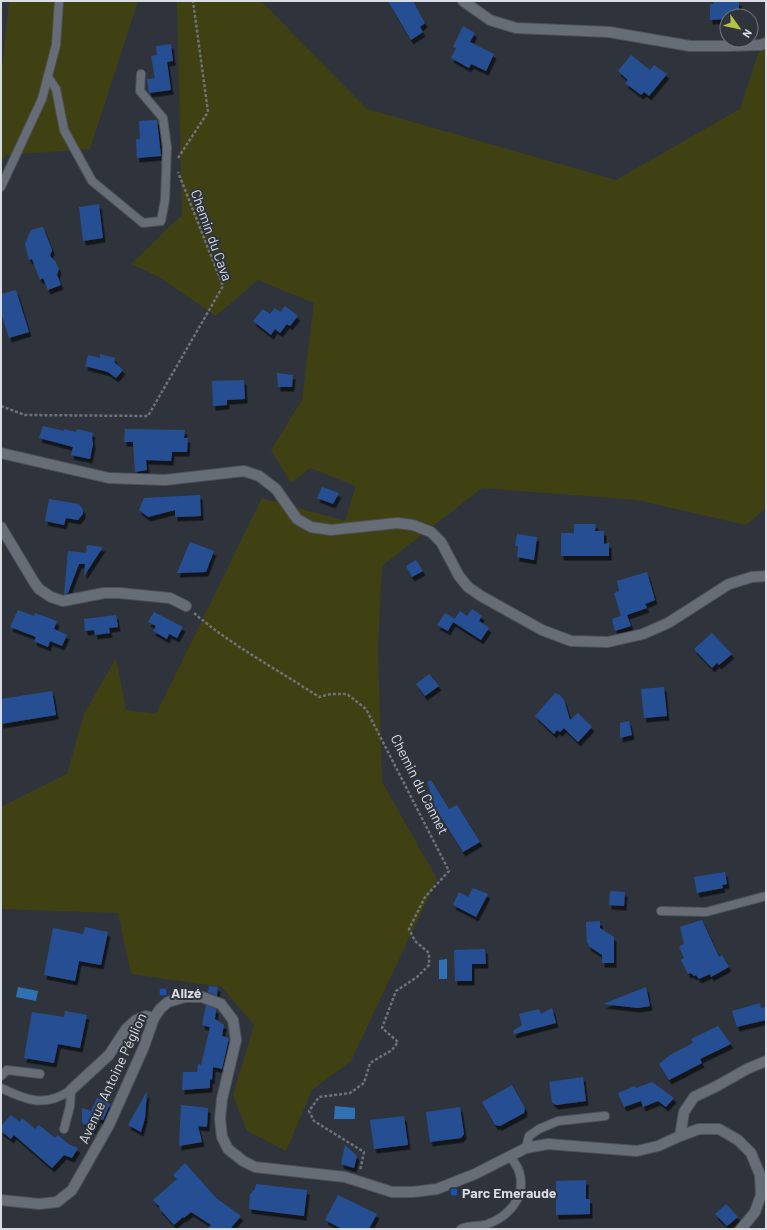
<svg xmlns="http://www.w3.org/2000/svg" width="767" height="1230" font-family="Barlow,sans-serif">
<defs>
<filter id="shadow"><feDropShadow dx="2.5" dy="4.5" stdDeviation="0" flood-color="#0009"/></filter>
</defs>
<rect width="100%" height="100%" fill="#2f343c"/>
<path fill="#404113" d="M9,1H138L90,149L6,155L1,163V64H3Z
M177,1H261L367,109L616,180L740,109L766,30V508L746,525L637,500L482,488L382,566L378,648L382,782L437,879L351,1061L312,1090L286,1151L247,1131L233,1095L254,1025L222,987L131,974L118,913L1,909V807L67,774L84,714L116,658L126,710L156,714L262,498L345,521L356,486L310,468L291,483L271,450L302,400L314,303L258,280L216,316L159,277L131,264L182,215Z"/>
<path fill="#2f71b2" d="M447,959V979H439V960Z
M18,987L38,991L36,1001L16,997Z
M335,1106L355,1108V1119H334Z"/>
<path fill="#274f93" filter="url(#shadow)" d="M388,1H413L425,23L420,27L423,32L411,40Z
M714,1H739V14L727,16V19L710,20V4H714Z
M463,26L475,33L470,42L494,54L486,71L471,64L469,68L451,58L456,48L453,47Z
M171,44L173,61L167,62L171,90L149,93L147,79L155,78L151,56L157,55L156,46Z
M631,55L650,70L654,65L667,74L649,96L644,92L641,95L625,83L628,80L618,71Z
M157,120L161,156L137,158L136,139H140L139,121Z
M99,204L103,238L83,241L79,207Z
M43,227L52,250L50,256L55,261L59,269L57,275L61,285L48,290L43,278L40,280L32,259L29,260L25,244L31,230Z
M16,290L29,332L9,338L1,312V294Z
M285,306L298,316L290,326L287,324L280,333L275,329L271,335L253,321L263,309L270,314L275,308L280,312Z
M100,354L115,358L114,362L123,370L116,378L108,372L85,366L88,355L100,358Z
M277,373L293,375L292,387H278Z
M244,380L245,399L227,400V405L213,406L212,381Z
M43,426L64,431V429L76,432L77,429L93,433L92,437L93,444L90,459L71,455L73,447L39,438Z
M125,429L185,430L184,438H188L187,452H172L171,461L146,460L147,470L135,472L133,442H124Z
M322,487L339,493L333,504L317,498Z
M200,495L201,516L175,517V510L148,517L139,510L144,498Z
M49,499L79,504L83,510V514L78,520L66,518L64,525L45,521Z
M574,524H596L595,531H604V544L609,543V556H561V533H574Z
M517,534L537,537L534,560L517,557L518,546H515Z
M190,542L214,551L206,572L177,573Z
M87,545L103,547L84,576L85,564H79L68,593L64,594L68,551L86,553Z
M416,560L423,571L412,577L406,566Z
M647,572L655,600L645,604L647,608L627,615L631,626L615,631L612,619L621,616L614,593L619,591L617,581Z
M472,609L482,616L479,621L489,628L481,640L453,622L448,631L437,625L445,613L455,619L454,620L460,611L467,616Z
M18,610L34,616L35,613L57,621L54,629L67,635L62,646L50,641L48,647L34,641L36,637L10,627Z
M154,612L183,627L177,638L169,634L167,639L153,631L156,626L148,622Z
M116,615L118,627L109,628L110,633L95,635L94,630L85,631L84,619Z
M712,633L732,654L719,665L717,663L712,668L694,649Z
M429,674L439,686L425,696L416,684Z
M664,687L667,716L644,718L641,689Z
M52,691L56,715L1,724V699Z
M555,693L560,695L564,700L570,720L578,713L592,727L578,742L564,728L560,732L557,730L554,734L535,716Z
M629,721L632,735L620,738V723Z
M431,780L449,809L457,805L480,842L463,852L436,809L427,782Z
M725,872L727,884L722,885L723,888L697,893L694,877Z
M473,888L488,894L476,917L453,905L459,892L468,897Z
M610,891L625,892L624,906L609,905Z
M702,920L719,957L722,955L729,967L711,977L710,974L699,979L696,975L694,976L691,973L688,974L681,960L684,958L679,947L684,944L680,927Z
M600,921V928L614,937V963H602V955L590,947L588,946L589,944L587,943L586,922Z
M85,927L108,932L101,965L79,961L75,981L44,975L53,928L83,934Z
M485,949L486,964H472V981H455L454,950Z
M209,986L218,987L217,996L208,992Z
M646,987L650,1006L638,1008L603,1004Z
M760,1003L761,1008L766,1007V1020L737,1027L732,1011Z
M206,1005L216,1009L215,1019L224,1025L222,1036L229,1038L222,1069L213,1067L212,1080L210,1079V1088L182,1090L183,1072H197L198,1064L201,1065L210,1027L202,1025Z
M552,1008L556,1023L514,1034L513,1031L522,1025L519,1014L539,1009L541,1014Z
M65,1011L87,1015L80,1048L58,1044L54,1063L24,1058L32,1012L64,1017Z
M718,1026L731,1044L700,1059L702,1063L669,1080L659,1064L670,1055L693,1043L691,1039Z
M583,1077L586,1101L556,1105L552,1102L549,1082Z
M652,1082L674,1098L666,1107L658,1101L643,1107L641,1101L624,1107L618,1093L635,1086L636,1088Z
M512,1085L525,1108L524,1113L500,1126L495,1125L482,1102Z
M147,1091L145,1118L141,1132L128,1125Z
M97,1098L110,1104L103,1120L98,1118L93,1129L82,1123V1108L91,1111Z
M181,1105L208,1108L207,1127L198,1126L202,1142L179,1146Z
M460,1107L464,1134L461,1138L430,1142L426,1112Z
M11,1115L20,1122L22,1118L35,1129L39,1125L55,1138L58,1135L68,1144L78,1148L72,1158L64,1155L52,1168L14,1135L11,1139L1,1131V1126Z
M404,1116L408,1145L374,1149L370,1120Z
M345,1145L357,1156L354,1168L341,1164Z
M185,1163L216,1198L241,1216L230,1229H207L211,1225L191,1212L184,1218L183,1217L174,1225L159,1208L160,1207L153,1200L177,1179L173,1175Z
M586,1180V1199H590V1214L556,1215V1181Z
M256,1184L307,1190L304,1216L249,1209L250,1194L255,1189Z
M338,1195L377,1214L369,1229H342L325,1220Z
M726,1204L738,1217L727,1226L715,1214Z"/>
<g fill="none" stroke-linecap="round" stroke-linejoin="round">
<g stroke="#4d5258" stroke-width="10">
<path id="service" d="M48,77L56,89L64,130L92,181L143,223L161,221L165,200L167,147L163,118L140,91L141,74
M1,187L42,99L56,45L59,1
M661,911L706,912L766,896
M1,1076L7,1070L40,1074
M1,1088C26,1100 45,1108 71,1090
M64,1129L70,1106L71,1090
M526,1148L529,1136L539,1129L558,1121L605,1116
M461,1229C470,1225 476,1227 485,1225C509,1217 527,1197 519,1171C517,1166 513,1160 509,1156"/>
</g>
<g stroke="#4d5258" stroke-width="12">
<path id="minor" d="M1,453L109,478L165,480L244,471L259,476L276,489L297,519L311,527L331,530L397,523L413,525L431,532L441,542L459,576L468,587L481,596L542,630L571,641L608,642L643,634L668,623L729,584L752,577L766,576
M1,527L34,582L39,589L51,597L63,601L104,593H119L170,598L186,606
M71,1090L109,1055L126,1029L136,1020L146,1016L154,1018
M680,1136L684,1112L694,1097L717,1086L747,1069L766,1061"/>
</g>
<g stroke="#4d5258" stroke-width="12">
<path id="tertiary" d="M463,1L490,20L516,28L609,32L690,46H727L760,45L766,43
M1,1200L39,1204L57,1202L72,1190L109,1125L143,1049L154,1018L160,1009L168,1002L185,997H202L221,1004L233,1020L236,1040L222,1099L220,1119L222,1137L228,1149L243,1161L255,1167L345,1177L392,1192H413L437,1189L475,1174L526,1148L548,1144L637,1151L658,1146L680,1136L699,1129H719L738,1140L751,1153L760,1175L761,1195L755,1212L741,1229"/>
</g>
<path stroke="#6d7178" stroke-width="2.5" stroke-dasharray="3 2" stroke-linecap="butt" d="M178,158L208,112L193,1
M1,406L25,415L148,416L223,286L178,172
M194,613C232,646 277,669 319,697L331,694H347L366,709L449,871L425,897L409,929L415,941L429,953V965L417,977L396,991L382,1028L398,1042L392,1050L370,1063L364,1083L350,1093L319,1097L309,1111L314,1121L364,1152L360,1171"/>
<use href="#service" stroke="#676d76" stroke-width="8"/>
<use href="#minor" stroke="#676d76" stroke-width="10"/>
<use href="#tertiary" stroke="#676d76" stroke-width="10"/>
</g>
<g fill="#1a4fb4" stroke="#2f343c" stroke-width="1.5">
<rect x="159" y="988" width="8" height="8" rx="2"/>
<rect x="450" y="1188" width="8" height="8" rx="2"/>
</g>
<g text-anchor="middle" dominant-baseline="central" stroke-width="4" stroke-linejoin="round" paint-order="stroke">
<g font-size="14" fill="#d9dce2" stroke="#2f343c">
<text transform="translate(212 235) rotate(70)">Chemin du Cava</text>
<text transform="translate(420 784) rotate(63)">Chemin du Cannet</text>
<text transform="translate(112 1078) rotate(-65)">Avenue Antoine Péglion</text>
</g>
<g font-size="14" font-weight="bold" fill="#d9dce2" stroke="#2f343c" text-anchor="start">
<text x="171" y="992">Alizé</text>
<text x="462" y="1192">Parc Emeraude</text>
</g>
</g>
<rect width="767" height="1230" fill="none" stroke="#d9dce2" stroke-width="4"/>
<g transform="translate(739 28) rotate(123)"><circle r="19" fill="#2f343c" stroke="#73777e"/>
<path d="M0-3L7 15L0 10L-7 15Z" fill="#b7c148"/>
<text y="-6" font-size="11" font-weight="bold" text-anchor="middle" fill="#d9dce2">N</text>
</g>
</svg>
